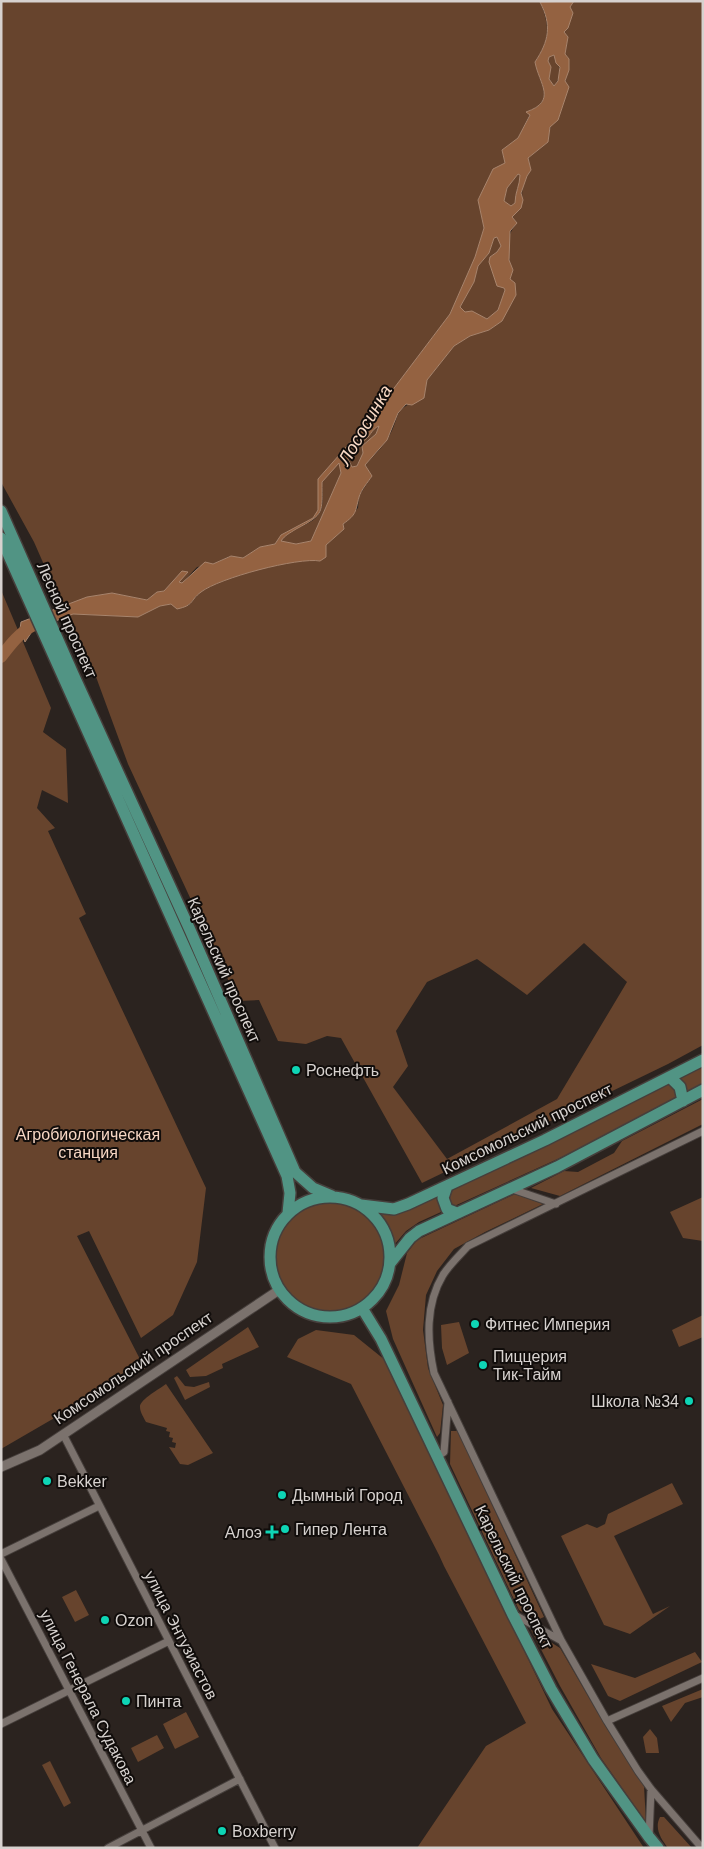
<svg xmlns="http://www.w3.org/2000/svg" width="704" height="1849" font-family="Helvetica,sans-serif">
<rect width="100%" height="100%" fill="#2b231f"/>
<path fill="#67442d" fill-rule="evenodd" d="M1,1H540C550,27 550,39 535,62C539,84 557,100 527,112L530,114L518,138L502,150L505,163L478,199L484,228L475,257L450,314L370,420L318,479V510L313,518L281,535L275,544L260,547L243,558L230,556L213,564L197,567L182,583L178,582L182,571L164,591L157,592L147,600L112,593L87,597L63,608L34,542L1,482Z
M574,1H703V1045L668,1064L422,1183L341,1038L327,1036L306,1044L278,1041L259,1000L238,1001L128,764L92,666L67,616L73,614L138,617L160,606L172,604L188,606C192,602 196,596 201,592C221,577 297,556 320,561L326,545L344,529L343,524L358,508L359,496L372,476L365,465C372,457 380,450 386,441C403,417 388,410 424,398L427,380L454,346L470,336L489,330L502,321L509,279L513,270C506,255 505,236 517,223L512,217L523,200C520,190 525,178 531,170L528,158L548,142C551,113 568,87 569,59L565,54L568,37L564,32L570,7ZM584,943L627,982L557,1099L447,1159L393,1087L408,1066L396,1031L427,982L477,959L527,995Z
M554,55C560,67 563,74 554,86L549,79L551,67L548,61L549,57Z
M518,174L520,175C520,185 515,191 515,203L511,206L504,201L507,188Z
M497,237L501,246L497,252L490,257L505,290L498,310L487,319L472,312H465L460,307L474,282L478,266L489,253L494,238Z
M379,425L376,434L362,446L363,453L357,466L352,467C346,455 350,448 357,438L367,439L374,427Z
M339,462L341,473L311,541L296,544L281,542C289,525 314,528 321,510C324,502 322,490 322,482Z
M1,590L51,708L43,732L66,749L68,803L42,790L37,808L55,828L48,831L86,914L79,918L206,1188L197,1262L173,1315L141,1338L89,1231L77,1236L145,1369L131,1368L63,1413L1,1449Z
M703,1067V1084L562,1157L419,1222L406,1231L394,1245L389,1228L379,1213L396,1214L412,1209L556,1141Z
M703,1099V1124L560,1196L531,1188L564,1171L578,1172L614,1153L622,1141Z
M515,1194L543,1204L485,1232L454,1249L437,1271L426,1295L423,1330L428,1368L443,1405L440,1433L437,1437L393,1339L386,1311L399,1285L407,1253L417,1240Z
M703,1197V1241L683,1238L670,1212Z
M274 1257a55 55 0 1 1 110 0a55 55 0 1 1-110 0Z
M703,1315V1337L679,1347L672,1330Z
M459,1322L469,1353L447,1365L442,1348L441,1325Z
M248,1327L259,1347L222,1364L223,1368L206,1376L190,1377L186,1370Z
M316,1330L354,1335L385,1360L552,1709L644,1848H417L486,1746L526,1723L444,1566L439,1555L351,1384L287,1357L298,1339Z
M177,1376L185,1386L194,1387L209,1382L210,1387L185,1400L174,1378Z
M166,1384L213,1453L188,1465L180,1464L169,1447L175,1448L176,1443L172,1442L173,1438L169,1437L170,1432L166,1431L167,1428L146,1422C144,1418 140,1412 140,1407C139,1400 161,1388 166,1384Z
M451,1431H458L544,1617L537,1620L519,1610L450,1464Z
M672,1483L683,1504L614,1536L653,1614L670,1606L630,1634L604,1625L561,1536L587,1524L597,1528L605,1524L608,1514Z
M76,1590L89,1615L75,1622L62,1597Z
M531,1630L560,1648L606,1727L644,1786L646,1822L601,1758L560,1686Z
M695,1652L702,1662L620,1701L608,1696L591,1664L635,1678Z
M703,1689V1697L685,1703L671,1722L662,1706Z
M186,1712L199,1737L175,1749L163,1724Z
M650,1729L657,1738L659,1753H646L643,1737Z
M157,1735L164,1748L138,1762L131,1748Z
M50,1761L71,1803L64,1807L42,1765Z
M660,1817H664L692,1848H668C661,1839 654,1828 660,1817Z"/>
<path fill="#946241" stroke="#a8846c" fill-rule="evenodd" d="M574,1L570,7L573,13L568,28L564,32L568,37L565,54L569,59V70L565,81L569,87L558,120L550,127L548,142L528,158L531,170L527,176L521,193L523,200L521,208L512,217L517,223L510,231L509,260L513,270L510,279L515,283L516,295L502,321L489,330L470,336L454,346L427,380L424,398L412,405L406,404L398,413L387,440L365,465L372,476C368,482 361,490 359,497C355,512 357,514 343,524L344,529L326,545V557L320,561C298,557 219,578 201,592C189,601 195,605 177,609L171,604L160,606L138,617L73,614L33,630L25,642L20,629L21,622L87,597L112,593L147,600L157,592L164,591L182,571L188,572L179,582L182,583L205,562L213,564L231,556L243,558L260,547L275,544L281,535L313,518L318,510V479L370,420L450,314L475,257L484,228L478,200L493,169L505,163L502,150L518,138L530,115L526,112C558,101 539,84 535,62C549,41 552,25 540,2ZM554,55L556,63L560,67L558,81L554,86L549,79L551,67L548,61L549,57ZM518,174L520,175C520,185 515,192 515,203L511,206L504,201L507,188ZM497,237L501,246L497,252L490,257L489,262L497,286L504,288L505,290L498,310L487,319L472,311L465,312L460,307L474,282L478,266L489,253L494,238ZM379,426L376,434L362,446L363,453L357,466L352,467L348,459L350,449L356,445L358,438L359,437L363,441C370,438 371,429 379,426ZM339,463L341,473L311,541L296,544L281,541C285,535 290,533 296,529C325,514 322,513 322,482Z"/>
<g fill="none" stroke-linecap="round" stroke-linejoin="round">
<path stroke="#946241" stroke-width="12" d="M1,657C10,645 20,632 34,625"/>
<g stroke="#463f3c" stroke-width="9">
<path id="minor" d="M512,1189L556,1204
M63,1434L275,1848
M438,1456L444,1452L448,1402
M1,1554L99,1506
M1,1559L151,1848
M513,1614L560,1640
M607,1721L703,1678
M1,1724L169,1641
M649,1837L651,1789
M108,1848L240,1779
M702,1848L651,1789L638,1771L607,1721L561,1640L434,1373C427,1340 425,1305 443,1275C450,1264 460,1255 468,1246L703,1131"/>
</g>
<g stroke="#463f3c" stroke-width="11">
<path id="tertiary" d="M1,1467L40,1450L279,1290"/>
</g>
<g stroke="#463f3c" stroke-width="14">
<path id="primary" d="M1,511L73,674L190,930L295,1172L313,1188L332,1196
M1,538L287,1176L290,1193L288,1213
M670,1077L680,1087L683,1101
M447,1186L443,1198L447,1209L457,1213
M270 1257a60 60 0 1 1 120 0a60 60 0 1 1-120 0Z
M361,1205L394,1209L408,1204L545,1140L703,1060
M391,1262L410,1238L419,1231L557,1167L703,1090
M362,1308L381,1339L512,1613L551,1689L593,1759L649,1837L658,1848"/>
</g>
<use href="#minor" stroke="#7b726d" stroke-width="7"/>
<use href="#tertiary" stroke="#7b726d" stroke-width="9"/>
<use href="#primary" stroke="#519484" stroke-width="11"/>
</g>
<g fill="#0ed5b5" stroke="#110d0b" stroke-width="2">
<circle cx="296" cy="1070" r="5"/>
<circle cx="475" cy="1324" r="5"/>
<circle cx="483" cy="1365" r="5"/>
<circle cx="689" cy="1401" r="5"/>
<circle cx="47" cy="1481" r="5"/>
<circle cx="282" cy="1495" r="5"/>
<circle cx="285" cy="1529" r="5"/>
<path d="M269.5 1524.5h5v5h5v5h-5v5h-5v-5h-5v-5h5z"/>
<circle cx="105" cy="1620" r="5"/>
<circle cx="126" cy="1701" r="5"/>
<circle cx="222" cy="1831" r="5"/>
</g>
<g text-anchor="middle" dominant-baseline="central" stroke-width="4" stroke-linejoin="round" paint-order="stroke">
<g font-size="16" fill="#d7d2cf" stroke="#110d0b">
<text transform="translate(67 620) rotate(66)">Лесной проспект</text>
<text transform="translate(224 970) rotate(66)">Карельский проспект</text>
<text transform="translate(527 1129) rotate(-26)">Комсомольский проспект</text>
<text transform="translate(133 1368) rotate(-34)">Комсомольский проспект</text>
<text transform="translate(514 1577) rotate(64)">Карельский проспект</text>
<text transform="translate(181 1635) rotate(63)">улица Энтузиастов</text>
<text transform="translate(88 1697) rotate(63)">улица Генерала Судакова</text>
</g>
<g font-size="16" fill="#d7d2cf" stroke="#110d0b" text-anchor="start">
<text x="306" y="1070">Роснефть</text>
<text x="485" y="1324">Фитнес Империя</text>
<text x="493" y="1356">Пиццерия<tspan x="493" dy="18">Тик-Тайм</tspan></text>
<text x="679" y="1401" text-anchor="end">Школа №34</text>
<text x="57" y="1481">Bekker</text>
<text x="292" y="1495">Дымный Город</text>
<text x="295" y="1529">Гипер Лента</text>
<text x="262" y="1532" text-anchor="end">Алоэ</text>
<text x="115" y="1620">Ozon</text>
<text x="136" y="1701">Пинта</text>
<text x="232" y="1831">Boxberry</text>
</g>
<g font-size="16" fill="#f7d7c4" stroke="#110d0b">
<text x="88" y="1134">Агробиологическая<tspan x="88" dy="18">станция</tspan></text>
</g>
<g font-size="18" font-style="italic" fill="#f9dac6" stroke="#110d0b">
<text transform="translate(365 425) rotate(-60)">Лососинка</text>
</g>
</g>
<rect width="704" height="1849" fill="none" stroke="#d7d2cf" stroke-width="5"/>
</svg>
